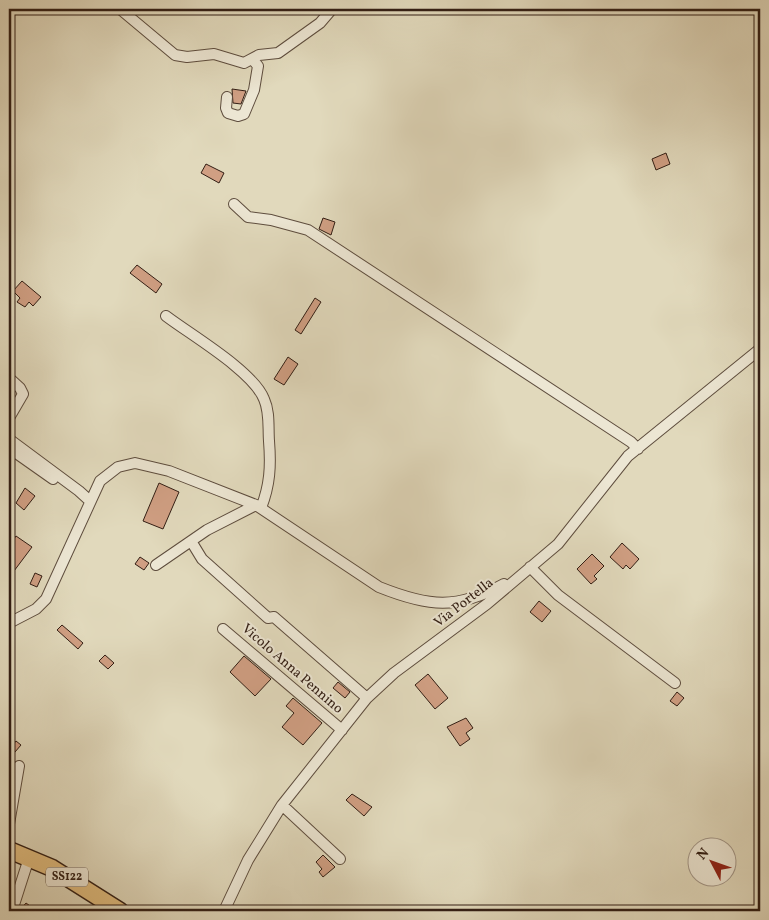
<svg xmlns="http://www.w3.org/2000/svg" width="769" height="920" font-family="Vollkorn,serif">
<rect width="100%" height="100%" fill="#e1d9bc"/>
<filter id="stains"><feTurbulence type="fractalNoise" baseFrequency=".004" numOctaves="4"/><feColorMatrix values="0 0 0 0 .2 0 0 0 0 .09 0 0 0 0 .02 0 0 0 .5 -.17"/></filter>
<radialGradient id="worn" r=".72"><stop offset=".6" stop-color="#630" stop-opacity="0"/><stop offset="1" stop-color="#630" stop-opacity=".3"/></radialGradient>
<path fill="#d09f83" stroke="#321e14" d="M232,89L246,91L241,104L233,103Z
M666,153L670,164L656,170L652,159Z
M206,164L224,173L219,183L201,173Z
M323,218L335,222L331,235L319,229Z
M137,265L162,284L156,293L130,273Z
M22,281L41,297L33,306L29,302L25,307L17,302L20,298L13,291Z
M315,298L321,302L301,334L295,330Z
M288,357L298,364L284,385L274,379Z
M159,483L179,492L163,529L143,521Z
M25,488L35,496L24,510L16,503Z
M16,536L32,547L14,571L9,567V546Z
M622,543L639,559L630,569L626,565L623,569L610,557Z
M592,554L604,566L594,576L597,579L591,584L577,569Z
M140,557L149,563L144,570L135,564Z
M35,573L42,576L37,587L30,584Z
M539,601L551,611L542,622L530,612Z
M62,625L83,643L78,649L57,630Z
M105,655L114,663L108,669L99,661Z
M244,656L271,679L255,696L230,672Z
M428,674L448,698L435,709L415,685Z
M338,682L350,692L345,698L333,688Z
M677,692L684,698L677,706L670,701Z
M293,698L322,723L303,745L282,727L294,713L286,706Z
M466,718L473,728L466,733L470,739L460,746L447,727Z
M16,741L21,745L9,759V750Z
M352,794L372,807L364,816L346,800Z
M323,855L335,867L323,877L319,872L322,869L316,862Z
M26,903L37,911H19Z"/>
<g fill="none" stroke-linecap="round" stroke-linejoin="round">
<g stroke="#5e4d3e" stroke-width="12">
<path id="minor" d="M120,9L175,55L187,57L214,54L244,63L259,55L278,53L320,23L332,9
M227,97L226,108L228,113L238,116L244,114L254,90L258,66L253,60
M234,204L248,217L271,220L308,230L631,442L638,449
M166,316C191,335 253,371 264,399C270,412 268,428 269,441C271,466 270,485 261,508
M9,378L20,388L23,394L9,418
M9,439L79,491L90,501
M9,448L53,479
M191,541L202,559L268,618L274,617L367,698
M156,565L207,530L256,505
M530,567L558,595L675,683
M9,623L36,609L46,599L100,481L118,467L135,463L169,471L256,505L379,587C429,607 457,610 504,584
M223,629L342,730
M282,805L340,859
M9,824L19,766
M12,911L29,858
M224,911L248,860L282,805L367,698L394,673L487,604L558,544L628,456L760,349"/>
</g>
<g stroke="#321e14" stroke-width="19">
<path id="primary" d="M9,850L52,868L120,911"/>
</g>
<use href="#minor" stroke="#ece6d3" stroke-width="10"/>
<use href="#primary" stroke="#e0bc7e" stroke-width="16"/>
</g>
<g text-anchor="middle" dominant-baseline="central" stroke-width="4" stroke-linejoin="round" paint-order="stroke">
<rect fill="#ece6d3" stroke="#6a5a4d" stroke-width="1" x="46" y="867.5" width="42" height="19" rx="4"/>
<g font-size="12" font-weight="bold" fill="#321e14">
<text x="67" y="877">SS122</text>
</g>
<g font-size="14" fill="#321e14" stroke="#ece6d3">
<text transform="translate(464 603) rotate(-38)">Via Portella</text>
<text transform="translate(292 669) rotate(41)">Vicolo Anna Pennino</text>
</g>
</g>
<rect width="769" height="920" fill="none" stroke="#e1d9bc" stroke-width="30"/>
<rect x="10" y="10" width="749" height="900" fill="none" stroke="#321e14" stroke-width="2.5"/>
<rect x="15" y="15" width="739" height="890" fill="none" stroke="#321e14"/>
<g transform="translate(712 862) rotate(311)"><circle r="24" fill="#ece6d3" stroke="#a29687"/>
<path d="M0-4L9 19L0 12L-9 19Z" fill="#8f2418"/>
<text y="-8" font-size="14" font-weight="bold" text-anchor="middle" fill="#321e14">N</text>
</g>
<rect width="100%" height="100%" filter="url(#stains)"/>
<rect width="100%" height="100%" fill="url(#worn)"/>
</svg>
